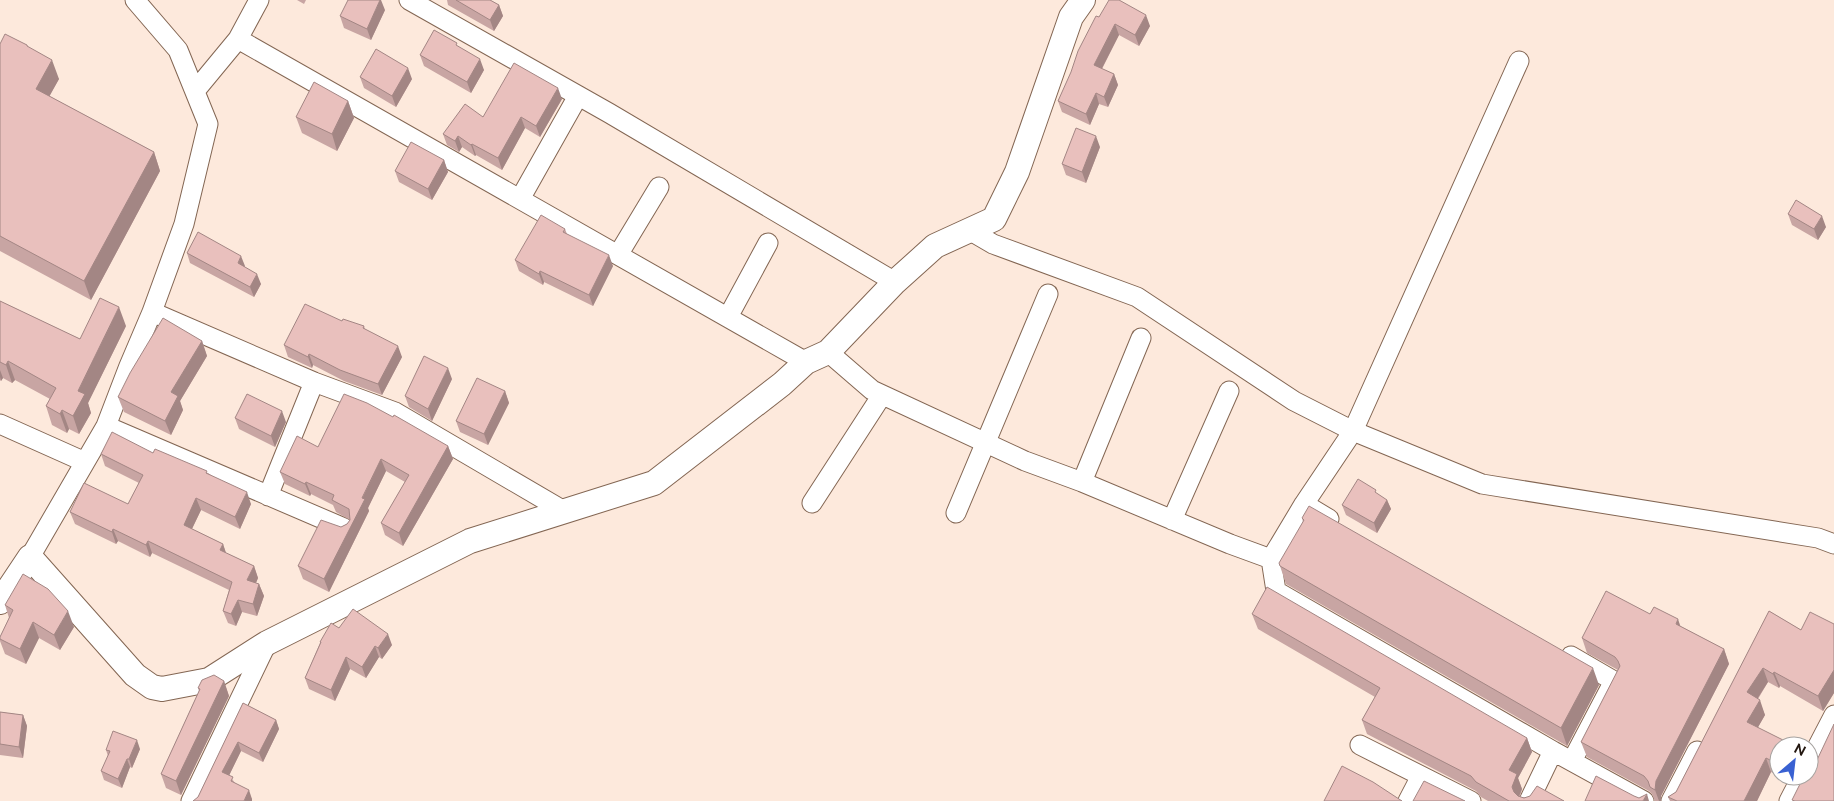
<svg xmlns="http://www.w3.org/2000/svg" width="1834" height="801" font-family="Raleway,sans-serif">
<rect width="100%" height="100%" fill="#fde9dc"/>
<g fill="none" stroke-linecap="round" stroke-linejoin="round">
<g stroke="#836653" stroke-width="21">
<path id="minor" d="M409,0L609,113L895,282
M238,39L806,362
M195,91L238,39L259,0
M520,199L578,96
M969,230L993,244L1137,297L1294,401L1353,431L1482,484L1818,538L1834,544
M618,255L659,187
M152,312L314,382L395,412L564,511
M728,317L768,243
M828,352L872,390L1025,461L1082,482L1230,544L1271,559
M0,424L85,462
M106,426L344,528
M1082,482L1141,338
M268,496L314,382
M812,503L882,395
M1304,504L1353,431L1519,61
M956,513L1048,294
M1329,519L1304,504L1271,559L1276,591L1553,751
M1172,520L1229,391
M30,557L106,426L129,366L152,312L184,224L208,124L178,50L135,0
M1571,656L1614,681L1572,761
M1360,745L1471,801
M1809,763L1834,715
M191,801L267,643
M1408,801L1421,776
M1529,801L1553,751L1644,801
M1671,801L1697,751
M1789,801L1802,776"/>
</g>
<g stroke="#836653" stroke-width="26">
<path id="tertiary" d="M0,602L30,557L135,675L152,687L162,689L209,680L267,643L470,541L654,483L782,384L806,362L828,352L895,282L935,246L994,219L1017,172L1071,17L1083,0"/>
</g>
<use href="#minor" stroke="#fff" stroke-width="19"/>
<use href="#tertiary" stroke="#fff" stroke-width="24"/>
</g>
<path fill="#c8a5a3" d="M297,0H306L304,4Z
M447,0H490L499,5L503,16L494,31L448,5Z
M385,10L371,40L344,28L340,16Z
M1099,17L1150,26L1139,46L1119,35L1102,69L1114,74L1118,85L1108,107L1099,104L1090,125L1062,112L1058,101Z
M0,44L27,45L28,47L59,79L49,96L154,152L160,171L91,300L0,251Z
M458,46L484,70L471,93L424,66L420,55Z
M360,77L412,79L396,107L364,88Z
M562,99L540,137L525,128L502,170L476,155L475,156L462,147L459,152L447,145L443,134L483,117Z
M348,101L354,118L337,151L302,133L296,117Z
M1100,147L1086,183L1066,175L1062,164Z
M444,160L448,172L432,200L399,182L395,171Z
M1788,214L1826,227L1818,240L1792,225Z
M565,229L567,234L613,266L593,306L544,282L543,285L519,271L515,260Z
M187,253L245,266V267L261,284L254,297L190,263Z
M0,301L80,339L126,326L88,403L91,413L79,434L69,429L67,433L52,425L46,406L50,399L15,380L12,383L3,378L1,381L0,380Z
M342,321L364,326L365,329L402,357L382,395L344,381L313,365L312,368L288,357L284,345Z
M202,341L207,356L180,401L183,410L171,435L124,412L118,397Z
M452,379L432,421L409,407L405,396Z
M505,391L509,403L488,445L460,432L456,421Z
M235,418L286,422L275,447L239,429Z
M448,446L453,459L403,546L385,535L381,523L405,482L386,471L368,508L369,511L329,592L303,579L298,566L341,527L347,524L350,520L336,512L333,505L311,494L310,496L285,484L280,472L318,447Z
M153,453L208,473L251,504L240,529L201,510L192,529L223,544L226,553L254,566L258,578L256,583L259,584L264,596L257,616L242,612L236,626L228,623L223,611L229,590L152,553L150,557L118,541L116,544L75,524L70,512L128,504L139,483L105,466L101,454Z
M1387,500L1391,509L1377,533L1346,515L1342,505Z
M1302,518L1599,685L1567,746L1286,584L1280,566L1303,522Z
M5,605L74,627L60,650L39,638L26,664L5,654L0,641V637L9,618Z
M1769,611L1801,630L1834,624V693L1823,711L1780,686L1779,688L1768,682L1758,699L1765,715L1758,727L1779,746V776H1782L1781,777L1771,772L1757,801H1670L1668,797L1676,792Z
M1252,614L1527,738L1532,752L1518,778L1522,789L1520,797L1564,801H1488L1481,797L1476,791L1367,734L1362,720L1375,697L1258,629Z
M1650,614L1680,626L1724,649L1729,664L1661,796V801H1655L1652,794L1649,791L1587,757L1581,742L1618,670L1587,653L1582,638Z
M339,628L392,645L382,659L379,657L366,678L350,669L335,701L309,689L305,678L320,643V642Z
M224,681L229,696L181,795L166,788L161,774L199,691L198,688Z
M243,703L276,720L279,729L263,762L241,751L229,775L235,783L252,799L198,797Z
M0,712L23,715L27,726L23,758L0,755Z
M140,749L132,768L130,767L122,788L104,780L101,771L108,756L106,750Z"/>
<path fill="#a38684" d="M380,0H381L385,10L371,40L367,29Z
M499,5L503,16L494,31L490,20Z
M1146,15L1150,26L1139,46L1135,35Z
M1115,24L1119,35L1098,76L1094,65Z
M480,59L484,70L471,93L467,82Z
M52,60L59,79L43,108L36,89Z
M408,68L412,79L396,107L392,96Z
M1114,74L1118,85L1108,107L1104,97Z
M558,88L562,99L540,137L536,126Z
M1096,93L1099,104L1090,125L1086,114Z
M348,101L354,118L337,151L332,134Z
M521,117L525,128L502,170L498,158Z
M458,136L462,147L459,152L455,141Z
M1096,136L1100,147L1086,183L1082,172Z
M472,144L476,155L475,156L471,145Z
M154,152L160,171L91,300L84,281Z
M444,160L448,172L432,200L428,189Z
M1822,216L1826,227L1818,240L1814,229Z
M609,255L613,266L593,306L589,295Z
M241,256L245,266L241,273L238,263Z
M540,271L544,282L543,285L539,274Z
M257,274L261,284L254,297L250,287Z
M119,307L126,326L88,403L91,413L79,434L73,416L78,391Z
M202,341L207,356L180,401L183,410L171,435L165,421L171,392Z
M398,346L402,357L382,395L378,384Z
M309,354L313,365L312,368L308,357Z
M8,361L15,380L12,383L6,365Z
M448,368L452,379L432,421L428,409Z
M0,370L3,378L1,381L0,377Z
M505,391L509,403L488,445L484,434Z
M62,410L69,429L67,433L60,414Z
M282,411L286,422L275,447L271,436Z
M448,446L453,459L403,546L399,533Z
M381,459L386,471L368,508L369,511L329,592L324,579Z
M306,482L311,494L310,496L305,484Z
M247,492L251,504L240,529L235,517Z
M196,498L201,510L188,537L184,525Z
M1387,500L1391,509L1377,533L1374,523Z
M113,529L118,541L116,544L112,532Z
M148,541L152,553L150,557L146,545Z
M223,544L227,556L220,550Z
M254,566L258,578L252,592L247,580Z
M259,584L264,596L257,616L253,604Z
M238,600L242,612L236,626L231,614Z
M68,611L74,627L60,650L54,635Z
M1678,619L1683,634L1676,624Z
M33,622L39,638L26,664L20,649Z
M388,634L392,645L382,659L378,648Z
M375,646L379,657L366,678L362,667Z
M1724,649L1729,664L1661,796V801H1659L1655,790L1656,781Z
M346,657L350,669L335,701L331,690Z
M1593,668L1599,685L1567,746L1561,728Z
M1763,668L1768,682L1752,707L1747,692Z
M1834,670V693L1823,711L1818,696Z
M1774,672L1780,686L1779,688L1773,674Z
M224,681L229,696L181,795L176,781Z
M1760,700L1765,715L1753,736L1747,722Z
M23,715L27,726L23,758L19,747Z
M276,720L279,729L263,762L259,753Z
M1527,738L1532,752L1518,778L1522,789L1517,801L1512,787L1509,770Z
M137,740L140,749L132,768L129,759Z
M238,742L241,751L226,782L222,772Z
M1779,757V771L1776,763Z
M1766,758L1771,772L1757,801H1744Z
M127,759L130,767L122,788L118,779Z
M249,790L252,799V801H244Z
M1647,794L1649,801H1643Z"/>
<path fill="#e9c0bd" stroke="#a38684" d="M348,0H380L367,29L340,16Z
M456,0H490L499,5L490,20Z
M1109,0H1119L1146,15L1135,35L1115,24L1094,65L1114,74L1104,97L1096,93L1086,114L1058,101L1071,72L1078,51L1096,16L1099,17Z
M434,30L457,43L456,45L480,59L467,82L420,55Z
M5,34L27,45V46L52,60L36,89L154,152L84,281L0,236V44Z
M376,49L408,68L392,96L360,77Z
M514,63L558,88L536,126L521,117L498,158L472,144L471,145L458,136L455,141L443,134L465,104L483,117Z
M314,82L348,101L332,134L296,117Z
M1076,128L1096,136L1082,172L1062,164Z
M411,142L444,160L428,189L395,171Z
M1796,200L1822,216L1814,229L1788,214Z
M541,215L565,229L563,232L609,255L589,295L540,271L539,274L515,260Z
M198,232L241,256L238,263L257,274L250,287L187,253Z
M100,298L119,307L78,391L85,394L73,416L62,410L60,414L46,406L56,388L8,361L6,365L0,362V301L80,339Z
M305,304L342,321L343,319L364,326L363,328L398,346L378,384L340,370L309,354L308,357L284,345Z
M163,318L202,341L171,392L178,396L165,421L118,397L130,373Z
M424,356L448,368L428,409L405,396Z
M477,378L505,391L484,434L456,421Z
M247,394L282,411L271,436L235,418Z
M344,394L367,403L393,417L394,415L448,446L399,533L381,523L409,475L381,459L362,498L365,499L324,579L298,566L321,520L341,527L347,524L350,520L349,509L332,500L334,495L306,482L305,484L280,472L297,436L318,447Z
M112,432L153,453L155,449L207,471L206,473L247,492L235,517L196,498L184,525L223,544L220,550L254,566L247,580L259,584L253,604L238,600L231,614L223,611L232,582L148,541L146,545L113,529L112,532L70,512L84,483L128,504L143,475L101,454Z
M1358,479L1376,490L1375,492L1387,500L1374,523L1342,505Z
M1309,506L1593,668L1561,728L1280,566L1279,563L1304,520L1302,518Z
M23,574L48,589L68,611L54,635L33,622L20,649L0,639V637L13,610L5,605Z
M1267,587L1527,738L1509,770L1517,774L1512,787L1514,792L1518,796L1524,798L1530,796L1537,786L1564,801H1509L1476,782L1471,776L1362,720L1380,688L1252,614Z
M1606,591L1650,614L1654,607L1678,619L1676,624L1724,649L1656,781L1655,790L1650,787L1648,781L1644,776L1581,742L1620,666L1618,661L1615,657L1582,638Z
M353,609L388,634L378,648L375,646L362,667L346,657L331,690L305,678L321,642H320L331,623L339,628Z
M1769,611L1801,630L1810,612L1834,624V670L1818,696L1774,672L1773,674L1763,668L1747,692L1760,700L1747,722L1787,742L1784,746H1779V757L1776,763L1766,758L1744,801H1677L1668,797L1676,792Z
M214,675L224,681L176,781L161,774L200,689L198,688L202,680Z
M243,703L276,720L259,753L238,742L222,772L233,777L231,781L249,790L244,801H193L198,797Z
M0,712L23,715L19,747L0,744Z
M1834,724V801H1795L1792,800L1804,776H1809V767L1814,758L1817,760Z
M113,731L137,740L129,759H127L118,779L101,771L110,751L106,750Z
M1342,766L1373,782L1402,801H1324Z
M1596,776L1634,796L1639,798L1647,794L1643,801H1585Z
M1424,781L1465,801H1413Z"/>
<g transform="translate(1794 761) rotate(28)"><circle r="24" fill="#ffffff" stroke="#a7a3a0"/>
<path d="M0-4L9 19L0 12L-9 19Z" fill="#3961d2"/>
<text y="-8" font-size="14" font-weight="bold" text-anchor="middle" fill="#241811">N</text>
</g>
</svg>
